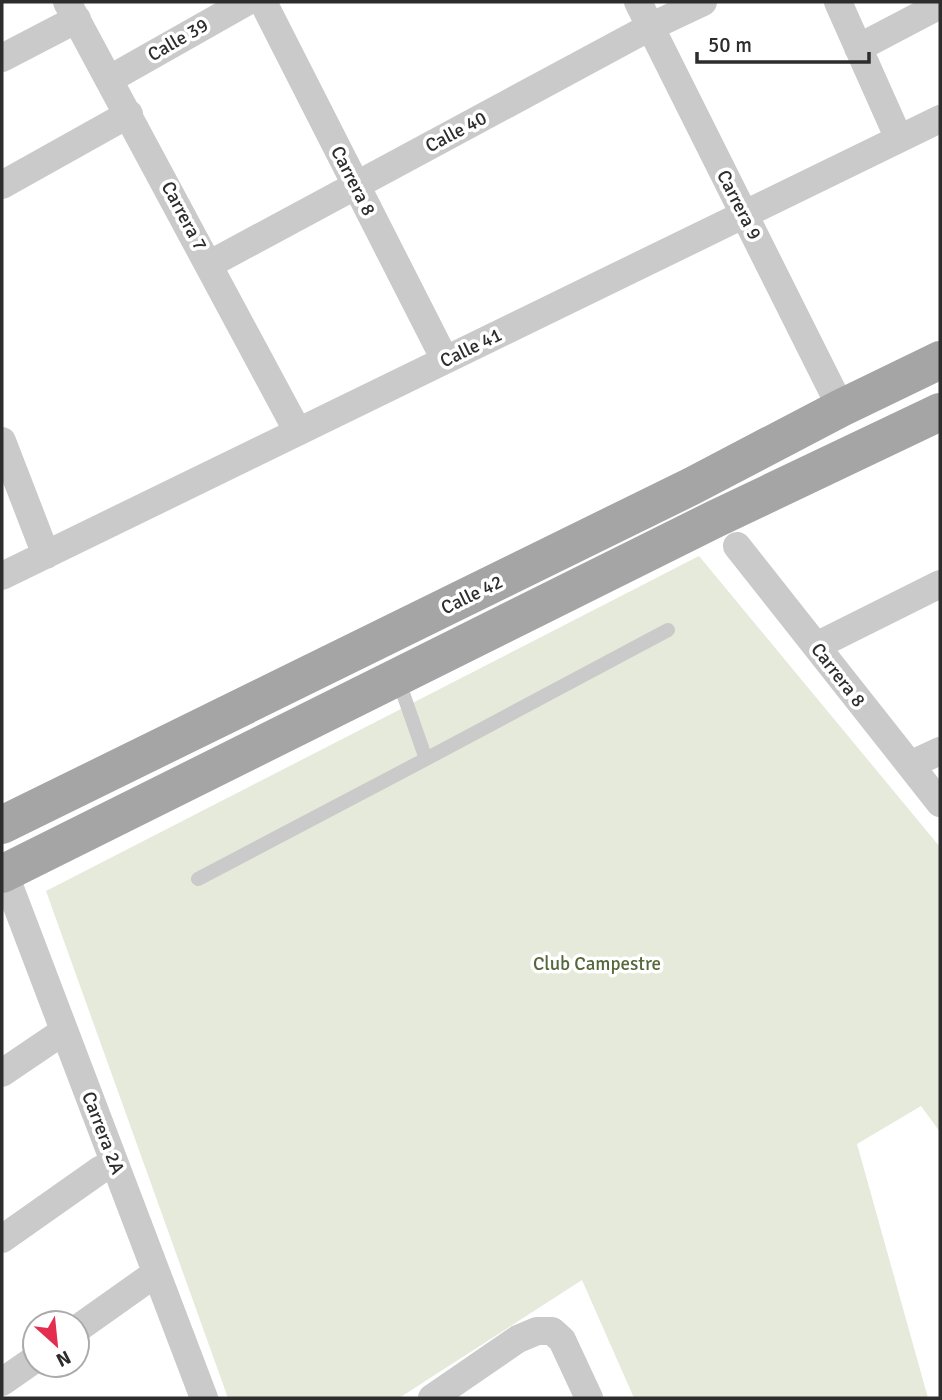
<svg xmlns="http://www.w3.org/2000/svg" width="942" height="1400" font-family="Signika,sans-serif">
<rect width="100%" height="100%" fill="#fff"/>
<path fill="#e5eada" d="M699,556L940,847V1132L921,1106L857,1144L928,1398H634L582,1280L399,1398H228L46,891Z"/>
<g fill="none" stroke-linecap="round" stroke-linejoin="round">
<path stroke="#cacaca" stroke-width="14" d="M426,759L668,630
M198,879L426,759L398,679"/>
<path stroke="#cacaca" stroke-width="28" d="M67,2L298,432
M263,2L445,360
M638,2L841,408
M838,2L899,139
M858,48L940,5
M2,58L77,19
M110,79L246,2
M2,185L129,114
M210,264L650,27L703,2
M2,441L46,555
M737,546L940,803
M2,576L940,119
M816,646L940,584
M910,765L940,751
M2,867L204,1398
M2,1073L64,1031
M2,1239L100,1170L114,1163
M77,1329L156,1273
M2,1382L35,1359
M432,1398L518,1339L537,1331H552L562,1340L589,1398"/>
<path stroke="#a5a5a5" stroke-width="38" d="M2,825L692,486L841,408L940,360
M2,874L715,519L940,412"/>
</g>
<g text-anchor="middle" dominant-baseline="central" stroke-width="7" stroke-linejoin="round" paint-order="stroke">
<g font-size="19" fill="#2d2d2d" stroke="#fff">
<text transform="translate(178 40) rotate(-30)">Calle 39</text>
<text transform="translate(456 132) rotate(-28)">Calle 40</text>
<text transform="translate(353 181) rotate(63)">Carrera 8</text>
<text transform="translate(739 205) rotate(63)">Carrera 9</text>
<text transform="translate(184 216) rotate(62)">Carrera 7</text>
<text transform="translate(471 348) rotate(-26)">Calle 41</text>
<text transform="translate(472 595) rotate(-26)">Calle 42</text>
<text transform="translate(838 675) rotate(52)">Carrera 8</text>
<text transform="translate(103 1133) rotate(69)">Carrera 2A</text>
</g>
<g font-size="19" fill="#55683b" stroke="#fff">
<text x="597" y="964">Club Campestre</text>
</g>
</g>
<rect width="942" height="1400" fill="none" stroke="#2d2d2d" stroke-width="7"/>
<g transform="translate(56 1344) rotate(153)"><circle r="33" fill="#ffffff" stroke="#ababab" stroke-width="2"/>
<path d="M0-5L12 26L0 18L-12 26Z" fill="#e42e50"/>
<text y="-10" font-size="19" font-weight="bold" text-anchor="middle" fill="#2d2d2d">N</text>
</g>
<path d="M697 52v10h172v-10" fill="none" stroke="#2d2d2d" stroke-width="3.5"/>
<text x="708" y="52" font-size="21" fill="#2d2d2d" stroke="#ffffff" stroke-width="5" paint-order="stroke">50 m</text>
</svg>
